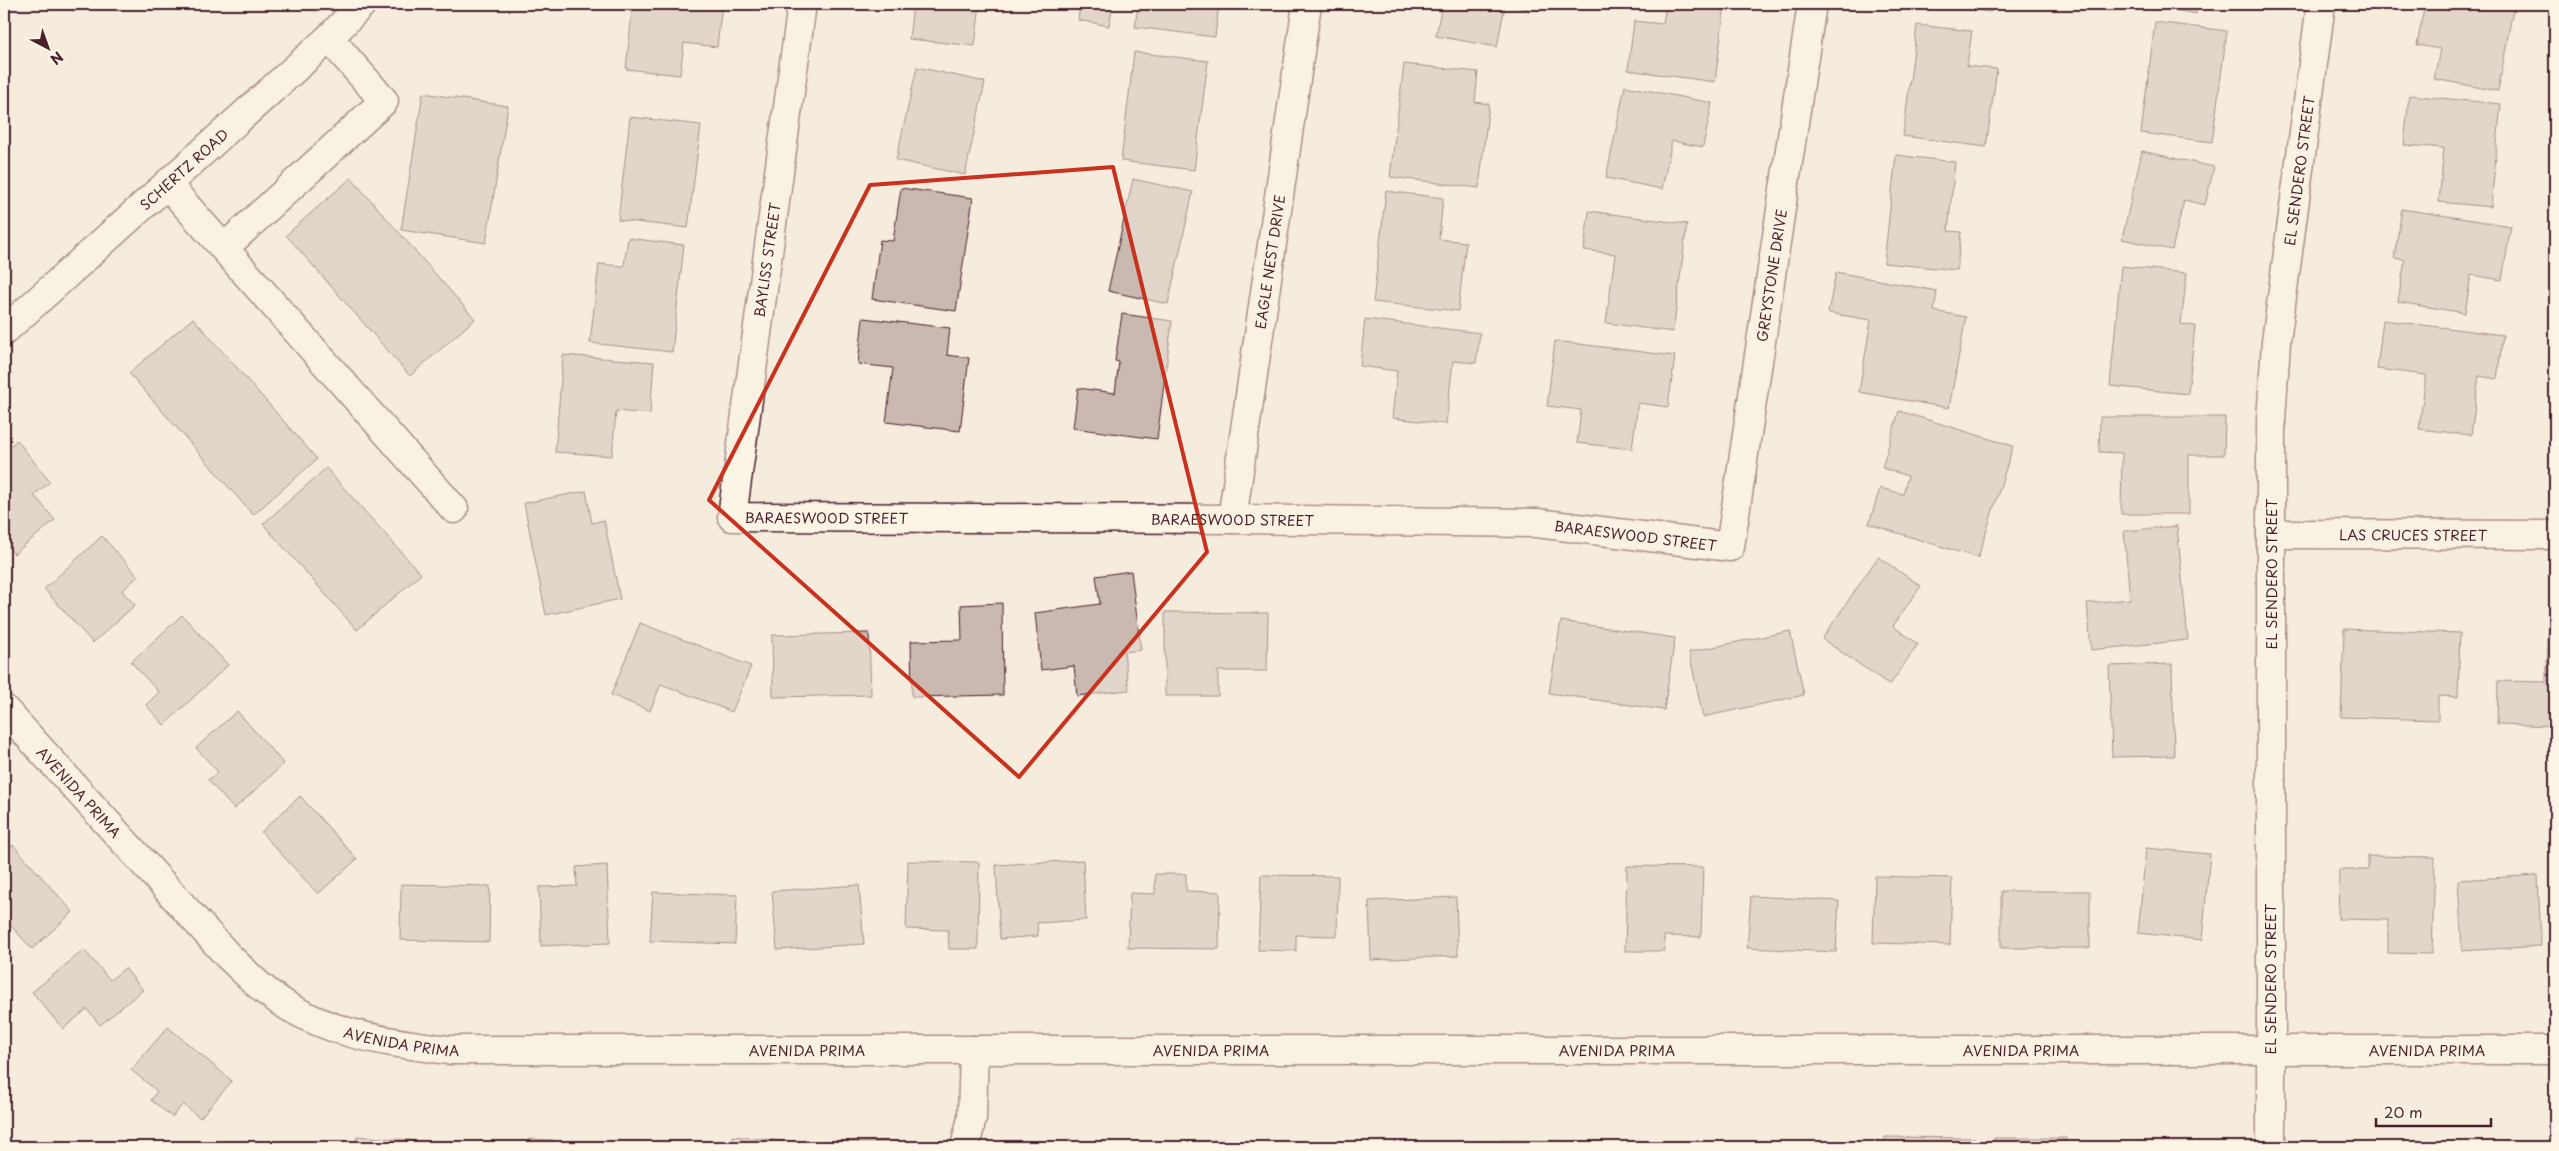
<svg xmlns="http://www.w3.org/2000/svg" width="2559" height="1151" font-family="'Playpen Sans',sans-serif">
<rect width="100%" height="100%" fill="#f5ecde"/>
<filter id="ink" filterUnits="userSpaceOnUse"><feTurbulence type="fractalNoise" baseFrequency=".02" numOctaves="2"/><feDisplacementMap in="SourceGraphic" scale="10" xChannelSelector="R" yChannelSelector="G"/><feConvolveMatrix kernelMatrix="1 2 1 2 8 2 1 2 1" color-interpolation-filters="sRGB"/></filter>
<g filter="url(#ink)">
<path fill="#cab9b1" stroke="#4a1f2b" d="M633,4H722L717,47L684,43L680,75L626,69Z
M913,4H980L975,46L909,39Z
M1080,4H1113L1109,26L1078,20Z
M1138,4H1219L1215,37L1135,27Z
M1442,4H1529L1528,9L1505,5L1497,47L1436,36Z
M1666,4H1725L1715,82L1628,70L1634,21L1663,24Z
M1922,4H1992L1991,12Z
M2141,4H2198L2196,14Z
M2425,4H2514L2498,91L2434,79L2440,49L2417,45Z
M2155,22L2227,31L2212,142L2141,133Z
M1917,25L1972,31L1967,66L1997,69L1986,147L1903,136Z
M1134,52L1208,61L1194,170L1121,161Z
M1404,64L1478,72L1475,102L1489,104L1479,188L1390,177Z
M917,67L985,82L965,175L896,160Z
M1625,86L1712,103L1703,147L1672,141L1662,189L1606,178Z
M423,93L508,106L486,243L401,230Z
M2409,95L2501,104L2491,207L2439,202L2444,148L2404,145Z
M630,117L701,125L688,228L618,220Z
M2142,151L2214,167L2205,205L2184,200L2172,250L2122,239Z
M1896,155L1955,162L1948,231L1961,232L1957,270L1884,263Z
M351,178L475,319L410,376L286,235Z
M1133,179L1193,192L1168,304L1108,291Z
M901,188L973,198L956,311L872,299L880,240L893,241Z
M1386,191L1443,198L1439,239L1466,242L1458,311L1373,302Z
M2402,209L2511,226L2502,280L2471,275L2465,313L2398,302L2405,260L2394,258Z
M1589,211L1687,224L1673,332L1606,323L1615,254L1584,250Z
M628,238L684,245L672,352L590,343L599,264L624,266Z
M2121,266L2187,273L2181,324L2195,326L2188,394L2110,386Z
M1836,272L1937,291L1934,311L1966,317L1949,408L1859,392L1871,320L1828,313Z
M1122,314L1172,321L1157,439L1073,428L1078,388L1115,393L1119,362L1115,361Z
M193,318L317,459L253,515L129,373Z
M863,318L950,328L947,355L969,358L960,431L886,422L893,368L858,364Z
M1365,319L1480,333L1476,363L1453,361L1446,424L1392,418L1397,371L1360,366Z
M2383,320L2503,335L2497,379L2479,376L2471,435L2419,429L2426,375L2377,369Z
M1555,341L1675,356L1668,407L1638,403L1632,449L1577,443L1581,410L1547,406Z
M563,355L654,362L650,414L616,411L612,456L555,452Z
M1899,411L2013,446L1978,558L1869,524L1880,488L1903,494L1908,476L1882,468Z
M2100,417H2225L2224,455H2189V514H2121L2122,453L2099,452Z
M17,440L50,482L34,495L55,520L14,554L4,542V451Z
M326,468L421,574L357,630L263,524Z
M586,491L592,523L604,520L620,599L546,615L524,503Z
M2177,526L2188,640L2091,650L2087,603L2130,599L2124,531Z
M102,536L138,576L122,591L135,605L93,643L44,589Z
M1878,557L1921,586L1893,626L1918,644L1890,685L1822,639Z
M1131,571L1141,650L1124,652L1129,690L1077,696L1074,666L1041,670L1035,613L1100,604L1096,576Z
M1002,603L1003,695L912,697L911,641L962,640L961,605Z
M1165,612L1268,613L1267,671H1218V696H1165Z
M182,615L228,665L164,725L146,705L159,692L131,662Z
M1561,621L1675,638L1664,710L1549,693Z
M640,623L751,666L732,712L661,684L650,711L611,695Z
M2549,624H2555V726L2497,724L2498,681L2546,682Z
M2344,629L2460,633L2458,697L2438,696V720L2341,717Z
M1790,631L1804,695L1703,717L1689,652Z
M869,633L871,695L773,697L772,635Z
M2172,664L2174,756L2112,757L2109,666Z
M237,711L284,764L234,809L208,780L218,772L196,748Z
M300,796L357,859L318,894L261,832Z
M13,845L73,912L32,949L4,918V853Z
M2146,848L2210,854L2202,940L2138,933Z
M2368,856L2435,857L2432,954L2388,953V920L2338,919L2339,870H2368Z
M1083,860L1086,920L1037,923L1038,936L1000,939L996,865Z
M908,861L979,862L978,949H949L948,930L906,929Z
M607,865L610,943L541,946L539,887L577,886L576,867Z
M1627,866L1703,867L1701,937L1664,936V951H1625Z
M1155,874H1186V891L1220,892L1219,949L1128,948L1130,893L1155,894Z
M1261,875L1338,876L1337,936L1296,935V951L1258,950Z
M2538,875L2541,946L2462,951L2458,880Z
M1875,876L1952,878L1950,945L1873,943Z
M401,884L490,886L489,942L400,940Z
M859,885L864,944L777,950L772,891Z
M2001,891H2090V948H2001Z
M653,892L737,895L735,944L650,941Z
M1751,896L1839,901L1836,952L1747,948Z
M1456,897L1458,956L1371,960L1369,901Z
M84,950L110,980L125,968L143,990L100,1025L87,1009L63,1029L32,992Z
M168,1027L232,1081L200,1118L183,1104L172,1117L151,1100L157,1091L131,1070Z
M357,1136L445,1143V1147H356Z
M733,1136L803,1143V1147H732Z
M1885,1137L1975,1138V1147H1885Z
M1994,1138H2066V1147H1994Z
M529,1139L553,1140V1147H529Z
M1228,1139L1229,1147H1137Z
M1502,1140L1592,1142L1591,1147H1501Z
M930,1141V1147H841V1143Z
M1268,1141L1360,1143V1147H1268Z
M680,1142V1147H596V1144Z
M1845,1142V1147H1754V1146Z
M2343,1144L2423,1147H2343Z
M1629,1145H1710V1147H1629Z
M2201,1145V1147H2110V1146Z
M2453,1146L2530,1147H2453Z"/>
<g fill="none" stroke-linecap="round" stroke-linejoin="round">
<g stroke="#4a1f2b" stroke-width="31">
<g id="minor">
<path id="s1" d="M802,4L732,517L1232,519L1537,523L1730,547L1812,4"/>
<path d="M167,184L454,509"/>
<path d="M224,248L384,101L329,38"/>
<path id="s2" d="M4,331L329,38L362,4"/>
<path id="s3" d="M1232,519L1307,4"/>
<path id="s4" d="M2271,534L2555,535"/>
<path id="s5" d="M4,709L228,956C241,968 253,981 267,992C321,1034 382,1041 447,1050H2555"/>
<path d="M965,1147L972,1118L974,1050"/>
<path id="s6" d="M2271,1147V421L2276,342L2321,4"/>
</g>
</g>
<use href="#minor" stroke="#fcf5e5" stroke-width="28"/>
</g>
</g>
<path d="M0 0H2559V1151H0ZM1113,167L1207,552L1019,777L709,500L870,185Z" fill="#f5ecde" fill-opacity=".55" fill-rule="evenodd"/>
<path fill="none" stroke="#c8321e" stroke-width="4" stroke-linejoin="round" d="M1113,167L1207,552L1019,777L709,500L870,185Z"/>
<g text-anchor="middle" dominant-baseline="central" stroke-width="5" stroke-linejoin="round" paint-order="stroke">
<g font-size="14" fill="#4a1f2b" stroke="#fcf5e5">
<text stroke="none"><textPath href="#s2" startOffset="242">SCHERTZ ROAD</textPath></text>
<text stroke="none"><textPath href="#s6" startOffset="978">EL SENDERO STREET</textPath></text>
<text transform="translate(767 260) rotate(-82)">BAYLISS STREET</text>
<text stroke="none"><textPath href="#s3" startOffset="260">EAGLE NEST DRIVE</textPath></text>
<text stroke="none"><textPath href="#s1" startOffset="1792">GREYSTONE DRIVE</textPath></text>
<text stroke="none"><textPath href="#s1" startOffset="612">BARAESWOOD STREET</textPath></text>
<text stroke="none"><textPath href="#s1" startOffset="1018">BARAESWOOD STREET</textPath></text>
<text stroke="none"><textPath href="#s4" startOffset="142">LAS CRUCES STREET</textPath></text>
<text stroke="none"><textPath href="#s1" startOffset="1422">BARAESWOOD STREET</textPath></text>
<text transform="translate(2271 574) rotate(-90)">EL SENDERO STREET</text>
<text stroke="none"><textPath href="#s5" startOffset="112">AVENIDA PRIMA</textPath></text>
<text transform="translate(2270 979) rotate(-90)">EL SENDERO STREET</text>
<text stroke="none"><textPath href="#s5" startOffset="532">AVENIDA PRIMA</textPath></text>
<text stroke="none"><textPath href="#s5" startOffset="938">AVENIDA PRIMA</textPath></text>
<text stroke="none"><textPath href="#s5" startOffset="1342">AVENIDA PRIMA</textPath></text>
<text stroke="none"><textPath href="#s5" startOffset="1748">AVENIDA PRIMA</textPath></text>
<text stroke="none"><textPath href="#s5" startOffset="2152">AVENIDA PRIMA</textPath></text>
<text stroke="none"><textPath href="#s5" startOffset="2558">AVENIDA PRIMA</textPath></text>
</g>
</g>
<rect width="2559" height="1151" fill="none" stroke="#fcf5e5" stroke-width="20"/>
<rect x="10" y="10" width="2539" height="1131" fill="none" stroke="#4a1f2b" stroke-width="2" filter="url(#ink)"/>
<g transform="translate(48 48) rotate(139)" stroke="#fcf5e5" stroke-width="4" paint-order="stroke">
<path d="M0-4L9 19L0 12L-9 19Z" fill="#4a1f2b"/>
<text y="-8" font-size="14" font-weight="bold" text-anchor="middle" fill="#4a1f2b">N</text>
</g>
<path d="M2376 1118v8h115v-8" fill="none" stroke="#4a1f2b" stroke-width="2.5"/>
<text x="2384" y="1118" font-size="15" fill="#4a1f2b" stroke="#fcf5e5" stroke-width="4" paint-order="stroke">20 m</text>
</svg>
